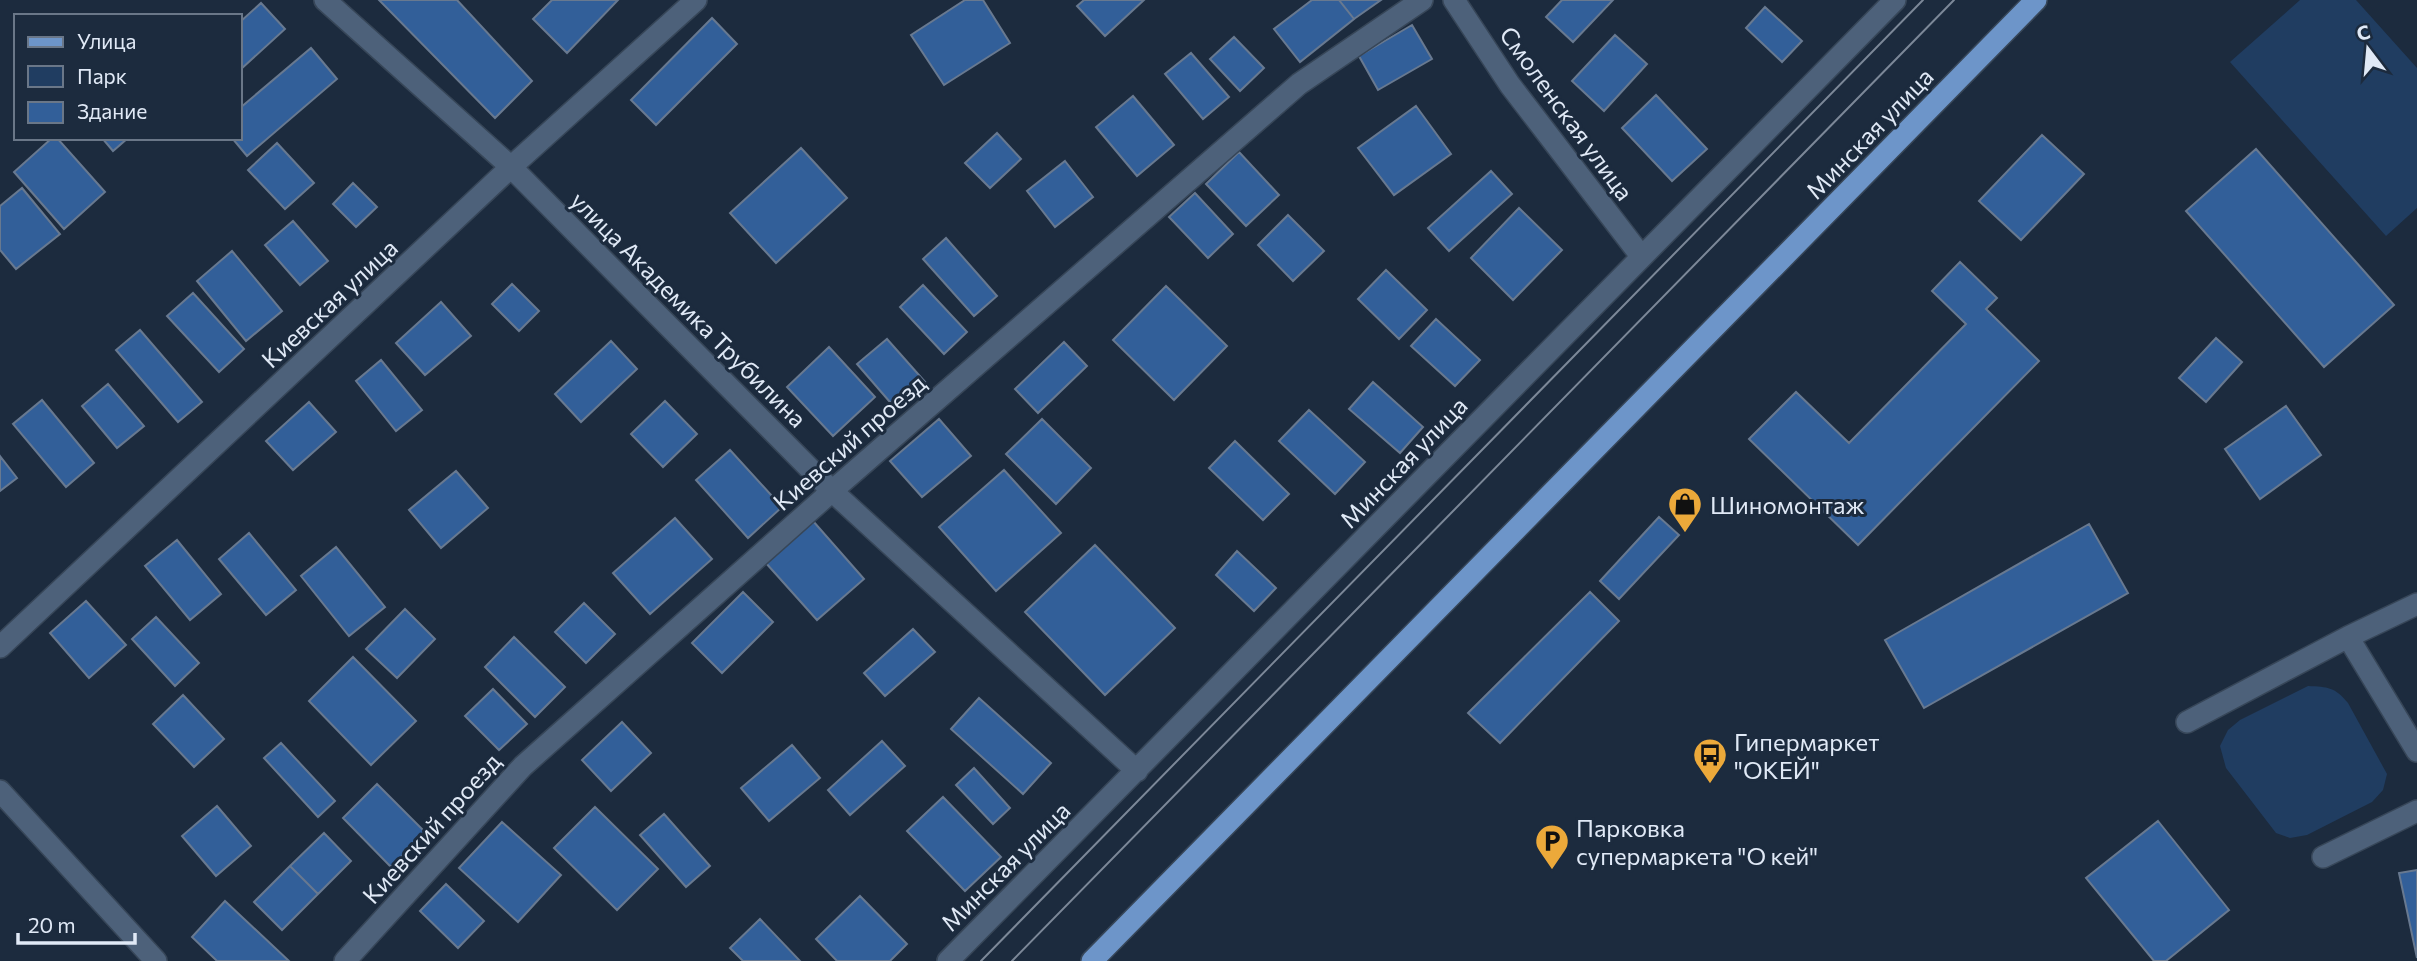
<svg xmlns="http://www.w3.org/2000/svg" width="2417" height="961" font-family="Commissioner,sans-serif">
<rect width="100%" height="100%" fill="#1c2b3e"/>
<path fill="#203d61" d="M2300,0H2356L2417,68V208L2386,236L2230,62Z
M2308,686C2328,687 2335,687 2348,703L2387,774L2383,790L2372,802L2307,835L2290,838L2276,833L2226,768L2220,746L2228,730L2240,720Z"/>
<path fill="#325f99" stroke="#687990" stroke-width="2" d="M379,0H457L532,81L495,118Z
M552,0H618L567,53L533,19Z
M965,0H983L1010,43L944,85L911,35Z
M1084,0H1144L1105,36L1077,6Z
M1312,0H1339L1354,19L1300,62L1274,29Z
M1339,0H1381L1354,19Z
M1562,0H1613L1573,42L1546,17Z
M261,3L285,29L240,70V22Z
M1765,7L1802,41L1782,62L1746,28Z
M712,18L737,44L656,125L631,100Z
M1412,25L1432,59L1378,90L1359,56Z
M1615,35L1647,64L1604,111L1572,81Z
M1234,37L1264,68L1240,91L1210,59Z
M311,48L337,79L247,156L232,138H240V108Z
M1191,53L1229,97L1203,119L1165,74Z
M1656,95L1707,149L1672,181L1622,128Z
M1133,96L1174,145L1137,176L1096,127Z
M1416,106L1451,154L1394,195L1358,148Z
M997,133L1021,159L990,188L965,163Z
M2042,135L2084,174L2021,240L1979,201Z
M52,138H57L105,192L64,229L14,172Z
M102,138H128L113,151Z
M277,143L314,183L285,209L248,170Z
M801,148L847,198L776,263L730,213Z
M2256,149L2394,305L2324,367L2186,211Z
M1239,152L1279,195L1246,226L1206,184Z
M1065,161L1093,197L1055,227L1027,191Z
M1491,171L1512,194L1449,251L1428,228Z
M353,183L377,207L356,227L333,204Z
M22,188L60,234L16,269L0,250V206Z
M1195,193L1233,234L1208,258L1169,217Z
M1519,208L1562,250L1513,300L1471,258Z
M1288,215L1324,251L1293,281L1258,245Z
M293,221L328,261L300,285L265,245Z
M946,238L997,296L974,316L923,259Z
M232,251L282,311L246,341L197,281Z
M1960,262L1997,298L1986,309L2039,361L1858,545L1749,439L1796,392L1849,443L1966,324L1932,291Z
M1386,270L1427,310L1399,339L1358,299Z
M512,284L539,311L519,331L492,304Z
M923,285L967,332L944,354L900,307Z
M1166,286L1227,346L1174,400L1113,340Z
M193,293L244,349L219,372L167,316Z
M441,302L471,336L425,375L396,343Z
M1436,319L1480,360L1455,386L1411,346Z
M140,330L202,402L178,422L116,350Z
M2216,338L2242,362L2206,402L2179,378Z
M887,339L926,383L896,409L857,364Z
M611,341L637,369L581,422L555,394Z
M1064,342L1087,366L1038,413L1015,389Z
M829,347L875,397L833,436L787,387Z
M381,360L422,410L396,431L356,381Z
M1373,382L1423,427L1400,453L1349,409Z
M108,384L144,426L117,448L82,406Z
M42,400L94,463L66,487L13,424Z
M665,401L697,434L663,467L631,434Z
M309,402L336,432L293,470L266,441Z
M2286,406L2321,455L2260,499L2225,449Z
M1309,410L1365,462L1335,494L1279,441Z
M939,419L971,456L922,497L890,461Z
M1042,419L1091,468L1056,504L1006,454Z
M1235,441L1289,494L1263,520L1209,468Z
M730,450L782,507L748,538L696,480Z
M0,456L17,478L0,491Z
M1004,470L1061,533L996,591L939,527Z
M456,471L488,508L441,548L409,510Z
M1659,517L1679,535L1619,599L1600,581Z
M675,518L712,559L650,614L613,573Z
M813,521L864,579L817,620L765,562Z
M2089,524L2128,593L1924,708L1885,640Z
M249,533L296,590L266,615L219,559Z
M177,540L221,594L190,620L145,566Z
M1095,545L1175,628L1105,695L1025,612Z
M336,547L385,607L349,636L301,576Z
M1237,551L1276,588L1254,611L1216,575Z
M743,592L773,622L722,673L692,643Z
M1590,592L1619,621L1500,743L1468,713Z
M86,601L126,645L89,678L50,633Z
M584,603L615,634L586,663L555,632Z
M405,609L435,639L397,678L366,649Z
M156,617L199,663L175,686L132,639Z
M913,629L935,652L885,696L864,673Z
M514,637L565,687L535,717L485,667Z
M353,657L416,721L371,765L309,701Z
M493,689L527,724L499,750L465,716Z
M183,695L224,739L194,767L153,724Z
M979,698L1051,763L1023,794L951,729Z
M622,722L651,753L611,791L582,760Z
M882,741L905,766L850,815L828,790Z
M281,743L335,801L318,817L264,758Z
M792,745L820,778L769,821L741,788Z
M974,768L1010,808L993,824L956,785Z
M377,784L426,833L391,867L343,818Z
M943,797L1001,857L965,891L907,831Z
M217,806L251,846L216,876L182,836Z
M595,807L658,869L617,910L554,848Z
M664,814L710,866L686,887L640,835Z
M2158,821L2229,910L2166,961H2154L2086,878Z
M502,822L561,875L518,922L459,868Z
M324,833L351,861L318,894L290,866Z
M290,866L318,894L282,930L254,902Z
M2417,870V958L2399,873Z
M446,884L484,921L458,948L420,911Z
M860,896L907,944L890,961H837L816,939Z
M225,901L289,961H217L192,937Z
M760,919L800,961H743L730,948Z"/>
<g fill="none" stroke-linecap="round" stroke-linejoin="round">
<g stroke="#374658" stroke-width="24">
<path id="minor" d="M325,0L511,167L832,491L1137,771
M1454,0L1510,85L1641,256
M2348,637L2417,751
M0,647L511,167L696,0
M2187,722L2348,637L2417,604
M0,791L156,961
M2323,857L2417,811
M345,961L523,766L832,491L1299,84L1422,0
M948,961L1895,0"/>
</g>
<g stroke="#374658" stroke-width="24">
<path id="major" d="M1092,961L2036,0"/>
</g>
<use href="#minor" stroke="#4d617a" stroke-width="21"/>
<use href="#major" stroke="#6d95c9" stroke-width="21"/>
<path stroke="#7c8898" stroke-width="2" d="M981,961L1923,0
M1012,961L1954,0"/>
</g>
<defs>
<g id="shop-pin" transform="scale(1.75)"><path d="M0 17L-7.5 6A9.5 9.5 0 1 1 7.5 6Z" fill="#eca93a" stroke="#1c2b3e"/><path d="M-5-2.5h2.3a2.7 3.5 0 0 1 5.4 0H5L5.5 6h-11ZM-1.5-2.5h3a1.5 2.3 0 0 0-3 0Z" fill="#111"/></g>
<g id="bus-pin" transform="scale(1.75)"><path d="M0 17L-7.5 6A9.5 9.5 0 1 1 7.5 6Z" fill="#eca93a" stroke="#1c2b3e"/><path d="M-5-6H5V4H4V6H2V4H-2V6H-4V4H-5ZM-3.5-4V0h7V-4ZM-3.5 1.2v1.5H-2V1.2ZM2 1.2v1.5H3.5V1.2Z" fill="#111"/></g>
<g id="parking-pin" transform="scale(1.75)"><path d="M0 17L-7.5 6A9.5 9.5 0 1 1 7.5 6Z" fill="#eca93a" stroke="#1c2b3e"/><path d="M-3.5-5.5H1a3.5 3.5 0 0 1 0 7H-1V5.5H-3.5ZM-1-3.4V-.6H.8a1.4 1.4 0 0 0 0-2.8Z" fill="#111"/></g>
</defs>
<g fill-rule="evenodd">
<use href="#shop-pin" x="1685" y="504"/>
<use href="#bus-pin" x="1710" y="755"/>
<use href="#parking-pin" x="1552" y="841"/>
</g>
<g text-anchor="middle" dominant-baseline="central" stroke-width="6" stroke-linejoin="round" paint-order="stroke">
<g font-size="24" fill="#e0e9f6" stroke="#1c2b3e">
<text transform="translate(1567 113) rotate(54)">Смоленская улица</text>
<text transform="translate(1869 133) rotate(-46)">Минская улица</text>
<text transform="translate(329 303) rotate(-43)">Киевская улица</text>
<text transform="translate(689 309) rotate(45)">улица Академика Трубилина</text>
<text transform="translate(849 442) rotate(-41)">Киевский проезд</text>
<text transform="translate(1403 462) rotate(-46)">Минская улица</text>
<text transform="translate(431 828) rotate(-48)">Киевский проезд</text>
<text transform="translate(1005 866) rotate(-45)">Минская улица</text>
</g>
<g font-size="24" fill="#e0e9f6" stroke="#1c2b3e" text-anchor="start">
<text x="1710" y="504">Шиномонтаж</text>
<text x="1734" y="741">Гипермаркет<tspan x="1734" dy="28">"ОКЕЙ"</tspan></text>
<text x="1576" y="827">Парковка<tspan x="1576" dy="28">супермаркета "О кей"</tspan></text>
</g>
</g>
<rect x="14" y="14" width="228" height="126" fill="#1c2b3e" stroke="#6a7788" stroke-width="2"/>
<rect x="28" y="37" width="35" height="10" fill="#6d95c9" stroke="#6a7788" stroke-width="2"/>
<text x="77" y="49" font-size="21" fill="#e0e9f6">Улица</text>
<rect x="28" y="66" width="35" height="21" fill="#203d61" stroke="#6a7788" stroke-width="2"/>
<text x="77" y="84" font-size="21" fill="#e0e9f6">Парк</text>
<rect x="28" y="102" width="35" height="21" fill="#325f99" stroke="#6a7788" stroke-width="2"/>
<text x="77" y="119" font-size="21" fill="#e0e9f6">Здание</text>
<g transform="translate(2368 49) rotate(344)" stroke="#1c2b3e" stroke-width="5" paint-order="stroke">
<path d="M0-5L12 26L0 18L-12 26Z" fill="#e0e9f6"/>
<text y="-10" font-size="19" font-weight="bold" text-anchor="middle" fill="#e0e9f6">С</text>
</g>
<path d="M18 933v10h117v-10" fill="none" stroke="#e0e9f6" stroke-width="3.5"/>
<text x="28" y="933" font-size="21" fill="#e0e9f6" stroke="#1c2b3e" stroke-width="5" paint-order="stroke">20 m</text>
</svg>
